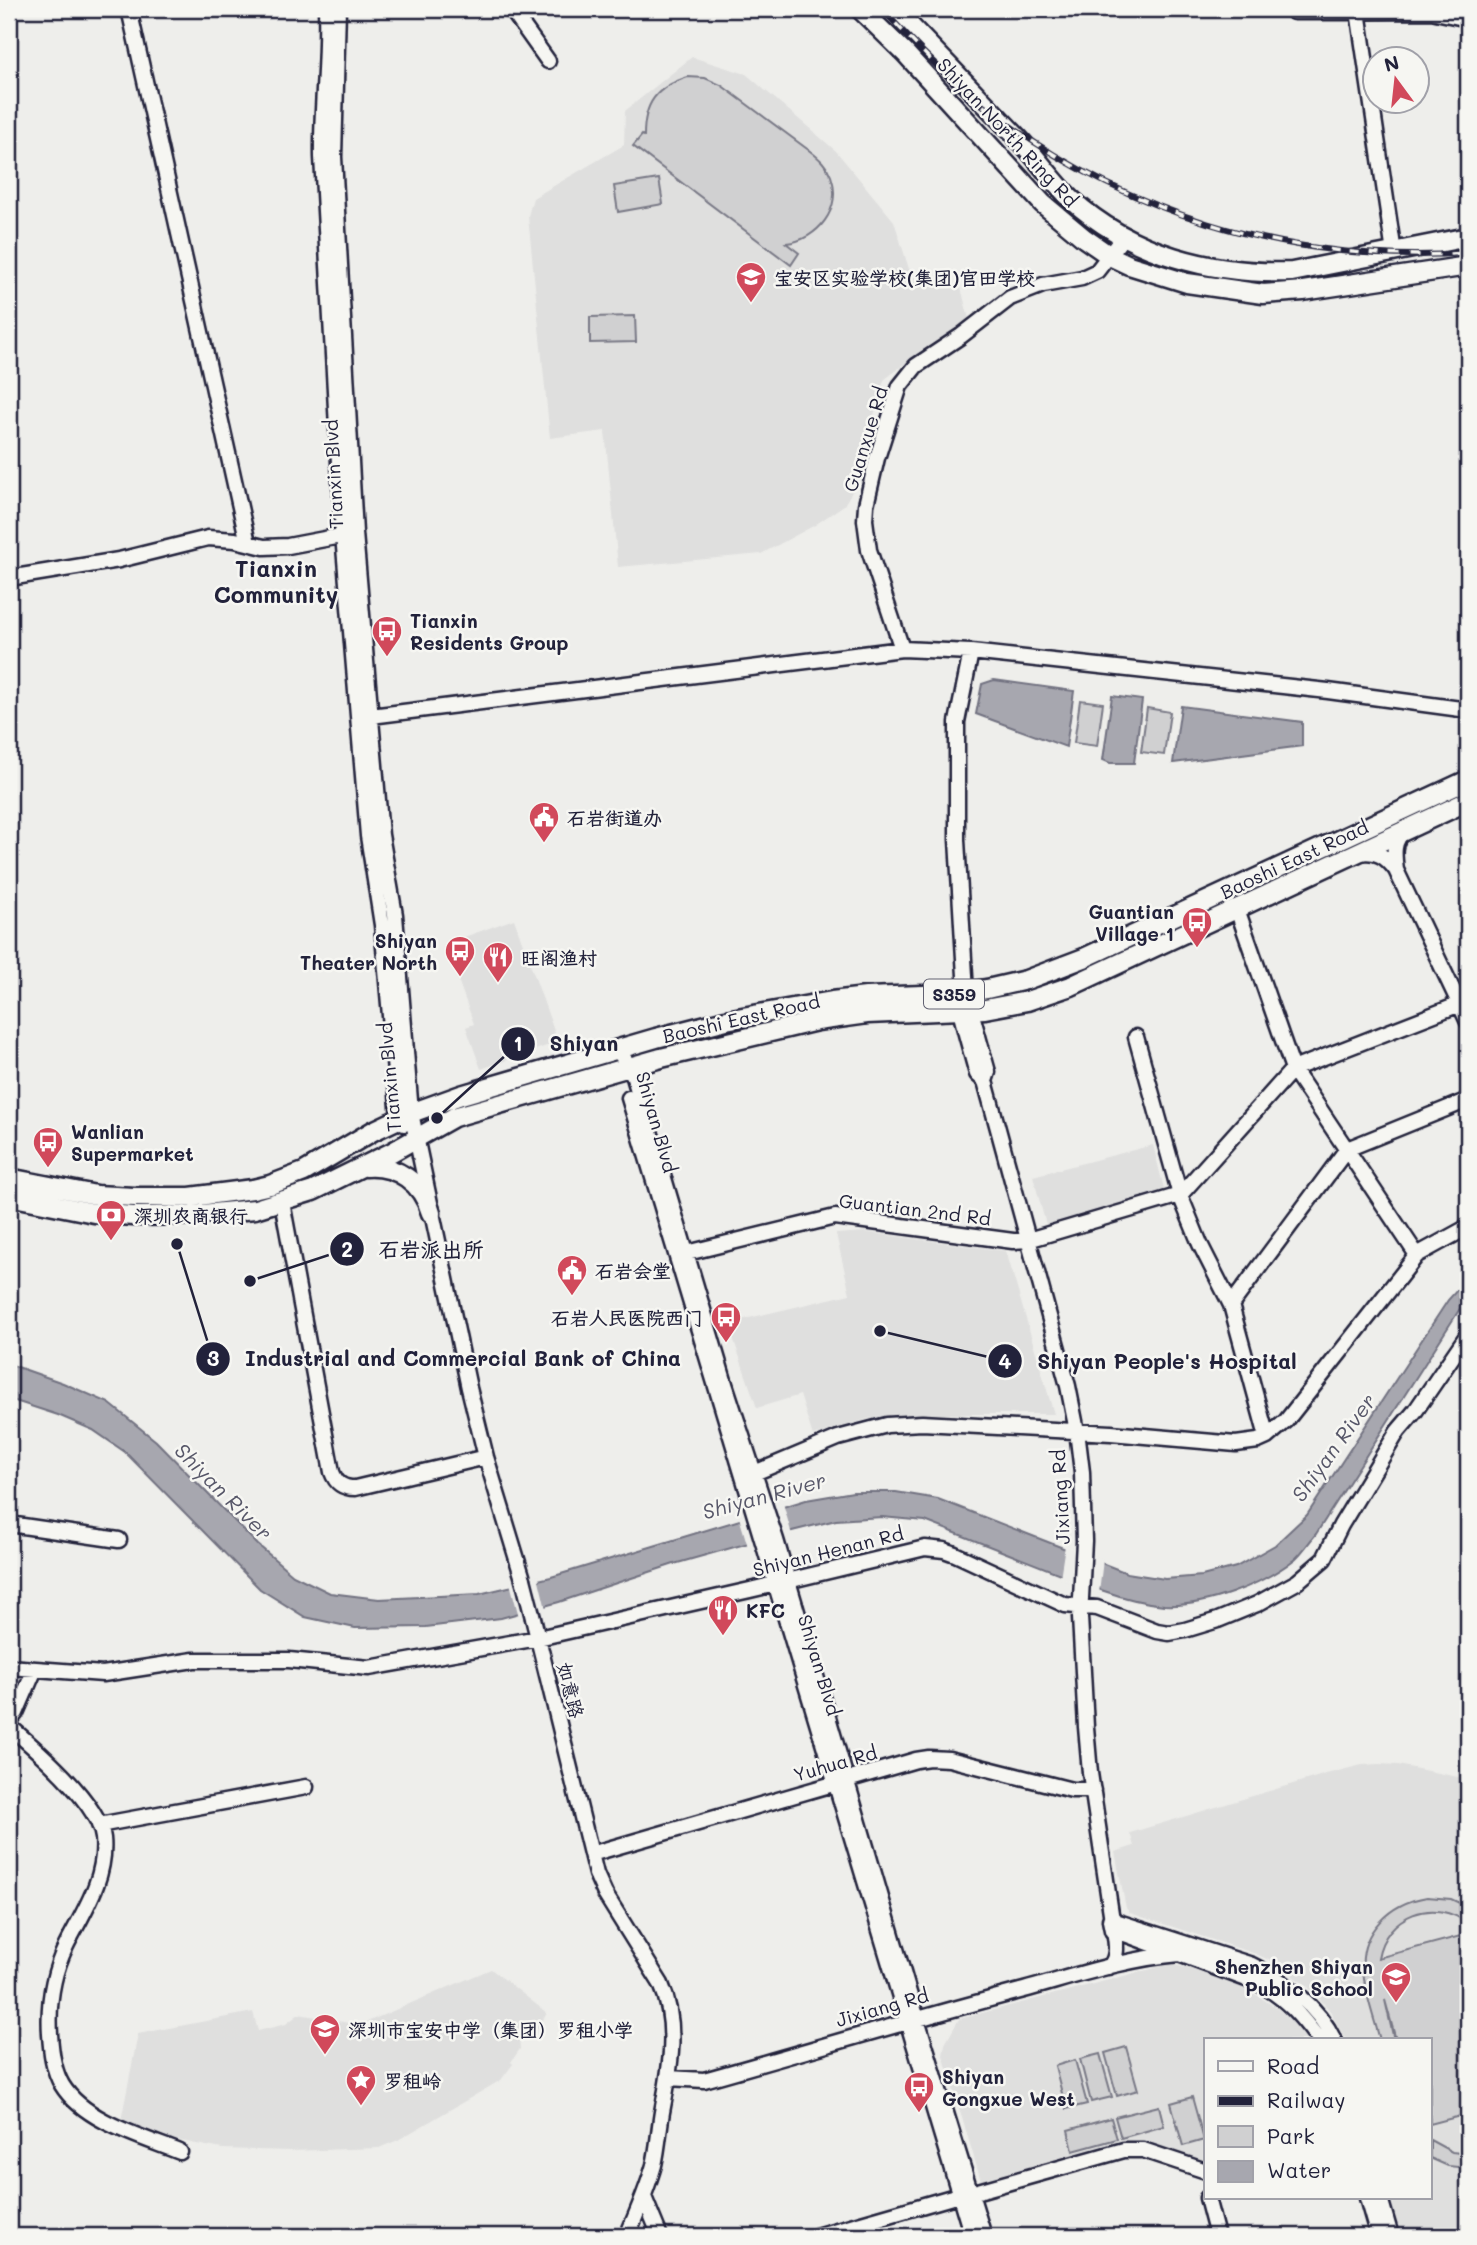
<svg xmlns="http://www.w3.org/2000/svg" width="1477" height="2245" font-family="Mali,'LXGW WenKai TC',sans-serif">
<rect width="100%" height="100%" fill="#eeeeeb"/>
<filter id="ink" filterUnits="userSpaceOnUse"><feTurbulence type="fractalNoise" baseFrequency=".0143" numOctaves="2"/><feDisplacementMap in="SourceGraphic" scale="14" xChannelSelector="R" yChannelSelector="G"/><feConvolveMatrix kernelMatrix="1 2 1 2 8 2 1 2 1" color-interpolation-filters="sRGB"/></filter>
<g filter="url(#ink)">
<path fill="#dfdfde" d="M692,57L746,74L836,151L894,221L909,269L961,288L969,319L918,353L884,380L853,490L844,505L815,525L761,554L618,567L605,431L550,438L528,216L533,198L624,145L625,111Z
M514,919L558,1042L481,1069L466,1027L474,1024L445,944Z
M1153,1145L1169,1209L1050,1240L1033,1176Z
M865,1232L1006,1251L1054,1414H904L868,1419L813,1436L800,1395L757,1408L728,1323L850,1294L836,1234Z
M1379,1764L1398,1765L1468,1779V2229L1440,2236H1411L1399,2231L1390,2198H1430V2040H1346L1330,2011L1318,1997L1306,1985L1271,1961L1256,1954L1130,1913L1126,1908L1115,1852L1134,1846L1130,1833L1326,1774L1362,1765Z
M1170,1964L1191,1969L1247,1989L1277,2008L1293,2022L1307,2040H1206V2162L1143,2144L982,2184L943,2055L945,2044L959,2019Z
M491,1969L547,2013L535,2033L519,2037L520,2049L511,2062L513,2064L501,2080L398,2140L379,2148L290,2151L222,2149L161,2137L121,2121L138,2034L253,2012L258,2031L286,2024L299,2014L360,2025Z"/>
<path fill="#d0d0d1" stroke="#797986" stroke-width="2" d="M688,77L705,78L721,85L810,151C819,158 827,165 831,176C843,208 818,240 786,243L799,253L791,265L633,146L642,135L644,136C644,103 656,87 688,77Z
M659,179L663,204L618,212L614,186Z
M635,316L636,342L590,343V317Z
M1080,700L1103,703L1097,746L1074,743Z
M1147,708L1170,712L1164,755L1141,752Z
M1427,1897L1451,1899L1468,1907V1924C1435,1896 1385,1915 1378,1958L1468,1934V2114L1430,2124V2040H1396L1385,2000L1394,2040H1380C1374,2018 1365,1994 1363,1971C1359,1932 1390,1903 1427,1897Z
M1126,2047L1138,2090L1117,2096L1105,2053Z
M1100,2054L1112,2097L1091,2102L1080,2059Z
M1075,2060L1087,2104L1066,2109L1055,2066Z
M1192,2097L1204,2140L1183,2146L1171,2103Z
M1159,2106L1164,2126L1121,2138L1115,2117Z
M1111,2118L1117,2139L1073,2151L1068,2130Z
M1430,2140L1452,2152L1468,2154V2168L1448,2166L1430,2158Z"/>
<path fill="#a7a7af" stroke="#727281" stroke-width="2" d="M994,680L1074,691L1066,747L976,714L982,684Z
M1112,696L1142,700L1134,763H1110L1103,760Z
M1181,706L1302,722V746L1173,763Z
M1468,1278V1299L1461,1307L1316,1534C1309,1542 1303,1552 1295,1559C1262,1585 1206,1607 1164,1605C1142,1603 1121,1597 1101,1590L925,1521L882,1517L836,1520L788,1532L674,1564L559,1602L501,1618L426,1627L355,1628L305,1617L260,1589L125,1452L93,1430L58,1415L9,1399V1364L63,1383L109,1403L156,1441L258,1545L293,1575L330,1593L379,1599L479,1594L551,1577L806,1500L853,1492H896L938,1499L1127,1573L1165,1579L1202,1576L1236,1567L1275,1545L1307,1515L1448,1300Z"/>
<path fill="#eeeeeb" d="M783,1503L792,1535L748,1547L739,1517Z
M1065,1545L1103,1560L1099,1593L1060,1578Z
M538,1576L546,1609L519,1617L510,1583Z"/>
<g fill="none" stroke-linecap="round" stroke-linejoin="round">
<g stroke="#22223b" stroke-width="19">
<path id="minor" d="M129,9L248,543
M326,9C328,58 321,108 322,157L343,535L368,836L382,925L399,1118L404,1124
M338,9L334,157L355,533L381,835L395,915L411,1113L469,1388L486,1457L523,1579
M511,9L548,61
M1293,9L1294,12L1431,11L1468,19
M1358,11L1394,253
M9,578L119,560L208,538L235,540L264,547L288,546L351,534
M902,649L869,550L865,520L866,505L877,458L900,386L916,366L961,336L1010,298L1043,285L1082,278L1097,271L1124,236
M971,652L957,722V840L966,993L988,1072L985,1081L1068,1386L1077,1431L1082,1472L1084,1541L1080,1617L1086,1727L1090,1773L1112,1920L1252,1965C1285,1981 1318,2006 1334,2040
M371,716L902,649L971,652L1328,691L1468,710
M1359,853C1376,850 1386,856 1396,870L1468,1022
M1396,870C1394,854 1392,841 1405,830
M1237,909L1293,1069L1417,1255
M963,1002L960,1011L966,1034L977,1074L985,1081
M1136,1037L1180,1195L1200,1244L1231,1305L1267,1437
M616,1049L631,1067L725,1384L776,1540L909,1993L984,2236
M629,1098L972,2236
M282,1202L332,1472C336,1483 342,1488 355,1488L486,1457
M687,1253L835,1217L1013,1241L1028,1240L1180,1195L1293,1069L1468,1001
M1231,1305L1347,1149L1468,1100
M745,1477L838,1438L887,1425L922,1423L1111,1433L1236,1444L1258,1441L1267,1437L1286,1421L1417,1255L1468,1227
M9,1524L119,1540
M533,1618L596,1874L605,1894L661,1984C679,2024 670,2070 662,2112C659,2130 658,2148 654,2165C647,2190 637,2213 627,2236
M9,1667L103,1674L194,1660H289L369,1668L538,1638L750,1590L925,1548L944,1550L955,1554L1065,1605L1097,1608L1157,1631L1169,1633L1185,1630L1218,1620L1257,1604L1297,1582L1324,1559L1341,1525L1398,1431L1416,1410L1468,1334
M9,1722L16,1713L35,1669
M9,1726C35,1748 99,1803 103,1838C107,1878 83,1912 66,1946C53,1973 48,2004 50,2034C51,2051 53,2070 62,2085C84,2121 142,2137 180,2152
M99,1825L306,1787
M591,1854L916,1760L929,1758L949,1759L1072,1790H1093
M1109,1967C1119,1957 1116,1943 1114,1930L1260,1984C1286,1998 1302,2017 1319,2040
M668,2078L704,2080C811,2050 917,2018 1024,1990C1075,1976 1128,1958 1180,1954
M971,2193L1124,2150H1143L1206,2171
M644,2197L660,2236
M1207,2198L1217,2236
M1367,2198L1378,2236
M1380,2198L1391,2236
M816,2236L959,2195"/>
</g>
<g stroke="#22223b" stroke-width="23">
<path id="major" d="M860,9L905,53L1043,204L1084,238L1110,256L1129,265L1187,283L1263,294L1303,291L1468,266
M894,9C935,52 977,95 1019,139C1037,158 1052,180 1071,199C1130,254 1214,275 1292,272L1468,237
M366,1167C397,1165 422,1182 431,1213
M9,1178L96,1195L134,1197H190L253,1189L270,1185L304,1172L373,1131L411,1113L461,1095L656,1038L726,1020L832,1001L866,997L951,994L987,989L1026,980L1084,958L1468,780
M9,1196L94,1213L133,1216L191,1215L255,1209L313,1191L392,1152L454,1117L661,1058L817,1021L867,1014L985,1009L1027,1001L1071,986L1468,801
M1112,1920L1114,1930"/>
</g>
<use href="#minor" stroke="#f6f6f2" stroke-width="14"/>
<use href="#major" stroke="#f6f6f2" stroke-width="18"/>
<g stroke="#22223b" stroke-width="6">
<path id="rail" d="M882,9C912,41 942,73 977,101C1116,212 1291,266 1468,253"/>
</g>
<use href="#rail" stroke="#f6f6f2" stroke-width="3.5" stroke-dasharray="10" stroke-linecap="butt"/>
<g stroke="#22223b" stroke-width="19" stroke-linecap="butt">
<path id="minor-bridge" d="M523,1579L533,1618"/>
</g>
<use href="#minor-bridge" stroke="#f6f6f2" stroke-width="14"/>
</g>
</g>
<defs>
<g id="school-pin" transform="scale(1.575)"><path d="M0 17L-7.5 6A9.5 9.5 0 1 1 7.5 6Z" fill="#d1495b" stroke="#f6f6f2"/><path d="M0-5L7-2L0 1L-7-2ZM-4 1L0 2.5L4 1V4Q0 6-4 4Z" fill="#fff"/></g>
<g id="bus-pin" transform="scale(1.575)"><path d="M0 17L-7.5 6A9.5 9.5 0 1 1 7.5 6Z" fill="#d1495b" stroke="#f6f6f2"/><path d="M-5-6H5V4H4V6H2V4H-2V6H-4V4H-5ZM-3.5-4V0h7V-4ZM-3.5 1.2v1.5H-2V1.2ZM2 1.2v1.5H3.5V1.2Z" fill="#fff"/></g>
<g id="civic-pin" transform="scale(1.575)"><path d="M0 17L-7.5 6A9.5 9.5 0 1 1 7.5 6Z" fill="#d1495b" stroke="#f6f6f2"/><path d="M-.6-6.5H3V-4.5H.6V-3L4-1V1h2V6H-6V1h2V-1L-.6-3ZM-1.2 2.5V6h2.4V2.5Z" fill="#fff"/></g>
<g id="restaurant-pin" transform="scale(1.575)"><path d="M0 17L-7.5 6A9.5 9.5 0 1 1 7.5 6Z" fill="#d1495b" stroke="#f6f6f2"/><path d="M-5-6h1v4h1v-4h1v4h1v-4h1v5L-1.5 .5V6h-2V.5L-5-1ZM5-6V6H3V1.5H1.5Q1.5-4 5-6Z" fill="#fff"/></g>
<g id="bank-pin" transform="scale(1.575)"><path d="M0 17L-7.5 6A9.5 9.5 0 1 1 7.5 6Z" fill="#d1495b" stroke="#f6f6f2"/><path d="M-6-4H6V4H-6ZM0-2.3a2.3 2.3 0 1 0 0 4.6a2.3 2.3 0 1 0 0-4.6Z" fill="#fff"/></g>
<g id="sight-pin" transform="scale(1.575)"><path d="M0 17L-7.5 6A9.5 9.5 0 1 1 7.5 6Z" fill="#d1495b" stroke="#f6f6f2"/><path d="M0-6L1.8-2.2L6-1.7L2.9 1.2L3.7 5.4L0 3.3L-3.7 5.4L-2.9 1.2L-6-1.7L-1.8-2.2Z" fill="#fff"/></g>
</defs>
<g fill-rule="evenodd">
<use href="#school-pin" x="751" y="277"/>
<use href="#bus-pin" x="387" y="631"/>
<use href="#civic-pin" x="544" y="817"/>
<use href="#bus-pin" x="1197" y="922"/>
<use href="#bus-pin" x="460" y="951"/>
<use href="#restaurant-pin" x="498" y="957"/>
<use href="#bus-pin" x="48" y="1142"/>
<use href="#bank-pin" x="111" y="1215"/>
<use href="#civic-pin" x="572" y="1270"/>
<use href="#bus-pin" x="726" y="1317"/>
<use href="#restaurant-pin" x="723" y="1610"/>
<use href="#school-pin" x="1396" y="1977"/>
<use href="#school-pin" x="325" y="2029"/>
<use href="#sight-pin" x="361" y="2080"/>
<use href="#bus-pin" x="919" y="2087"/>
</g>
<g text-anchor="middle" dominant-baseline="central" stroke-width="5" stroke-linejoin="round" paint-order="stroke">
<rect fill="#f6f6f2" stroke="#626272" stroke-width="2" x="924" y="979.5" width="60" height="29" rx="5"/>
<g font-size="18" font-weight="bold" fill="#22223b">
<text x="954" y="994">S359</text>
</g>
<g font-size="19" fill="#22223b" stroke="#f6f6f2">
<text transform="translate(1008 132) rotate(47)">Shiyan North Ring Rd</text>
<text transform="translate(865 439) rotate(-73)">Guanxue Rd</text>
<text transform="translate(333 474) rotate(-93)">Tianxin Blvd</text>
<text transform="translate(1294 859) rotate(-25)">Baoshi East Road</text>
<text transform="translate(741 1018) rotate(-13)">Baoshi East Road</text>
<text transform="translate(389 1077) rotate(-95)">Tianxin Blvd</text>
<text transform="translate(657 1122) rotate(74)">Shiyan Blvd</text>
<text transform="translate(915 1209) rotate(7)">Guantian 2nd Rd</text>
<text transform="translate(1060 1497) rotate(-93)">Jixiang Rd</text>
<text transform="translate(828 1551) rotate(-14)">Shiyan Henan Rd</text>
<text transform="translate(820 1665) rotate(73)">Shiyan Blvd</text>
<text transform="translate(571 1690) rotate(76)">如意路</text>
<text transform="translate(835 1763) rotate(-16)">Yuhua Rd</text>
<text transform="translate(882 2007) rotate(-16)">Jixiang Rd</text>
</g>
<g font-size="19" font-weight="bold" fill="#22223b" stroke="#f6f6f2" text-anchor="start">
<text x="774" y="277">宝安区实验学校(集团)官田学校</text>
<text x="410" y="620">Tianxin<tspan x="410" dy="22">Residents Group</tspan></text>
<text x="567" y="817">石岩街道办</text>
<text x="1174" y="911" text-anchor="end">Guantian<tspan x="1174" dy="22">Village 1</tspan></text>
<text x="437" y="940" text-anchor="end">Shiyan<tspan x="437" dy="22">Theater North</tspan></text>
<text x="521" y="957">旺阁渔村</text>
<text x="71" y="1131">Wanlian<tspan x="71" dy="22">Supermarket</tspan></text>
<text x="134" y="1215">深圳农商银行</text>
<text x="595" y="1270">石岩会堂</text>
<text x="703" y="1317" text-anchor="end">石岩人民医院西门</text>
<text x="746" y="1610">KFC</text>
<text x="1373" y="1966" text-anchor="end">Shenzhen Shiyan<tspan x="1373" dy="22">Public School</tspan></text>
<text x="348" y="2029">深圳市宝安中学（集团）罗租小学</text>
<text x="942" y="2076">Shiyan<tspan x="942" dy="22">Gongxue West</tspan></text>
<text x="384" y="2080">罗租岭</text>
</g>
<g font-size="21" font-style="italic" fill="#575769" stroke="#f6f6f2">
<text transform="translate(1333 1447) rotate(-54)">Shiyan River</text>
<text transform="translate(224 1491) rotate(45)">Shiyan River</text>
<text transform="translate(764 1495) rotate(-15)">Shiyan River</text>
</g>
<g font-size="23" font-weight="bold" fill="#22223b" stroke="#f6f6f2">
<text x="276" y="568">Tianxin<tspan x="276" dy="26">Community</tspan></text>
</g>
</g>
<path fill="none" stroke="#22223b" stroke-width="2.5" d="M437 1118L518 1044M250 1281L347 1249M177 1244L213 1359M880 1331L1005 1361"/>
<g fill="#22223b" stroke="#f6f6f2" stroke-width="2.5">
<circle cx="437" cy="1118" r="7"/>
<circle cx="250" cy="1281" r="7"/>
<circle cx="177" cy="1244" r="7"/>
<circle cx="880" cy="1331" r="7"/>
<circle cx="518" cy="1044" r="18"/>
<circle cx="347" cy="1249" r="18"/>
<circle cx="213" cy="1359" r="18"/>
<circle cx="1005" cy="1361" r="18"/>
</g>
<g font-size="21" text-anchor="middle" font-weight="bold" fill="#fff">
<text x="518" y="1051">1</text>
<text x="347" y="1257">2</text>
<text x="213" y="1366">3</text>
<text x="1005" y="1369">4</text>
</g>
<g font-size="21" text-anchor="middle" font-weight="bold" fill="#22223b" stroke="#f6f6f2" stroke-width="5" stroke-linejoin="round" paint-order="stroke">
<text x="584" y="1051">Shiyan</text>
<text x="431" y="1257">石岩派出所</text>
<text x="463" y="1366">Industrial and Commercial Bank of China</text>
<text x="1167" y="1369">Shiyan People's Hospital</text>
</g>
<rect width="1477" height="2245" fill="none" stroke="#f6f6f2" stroke-width="35"/>
<rect x="18" y="18" width="1442" height="2210" fill="none" stroke="#22223b" stroke-width="2.5" filter="url(#ink)"/>
<rect x="1204" y="2038" width="228" height="161" fill="#f6f6f2" stroke="#a1a1a9" stroke-width="2"/>
<rect x="1218" y="2061" width="35" height="10" fill="#f6f6f2" stroke="#a1a1a9" stroke-width="2"/>
<text x="1267" y="2074" font-size="21" fill="#22223b">Road</text>
<rect x="1218" y="2096" width="35" height="10" fill="#22223b" stroke="#a1a1a9" stroke-width="2"/>
<text x="1267" y="2108" font-size="21" fill="#22223b">Railway</text>
<rect x="1218" y="2126" width="35" height="21" fill="#d0d0d1" stroke="#a1a1a9" stroke-width="2"/>
<text x="1267" y="2144" font-size="21" fill="#22223b">Park</text>
<rect x="1218" y="2161" width="35" height="21" fill="#a7a7af" stroke="#a1a1a9" stroke-width="2"/>
<text x="1267" y="2178" font-size="21" fill="#22223b">Water</text>
<g transform="translate(1396 80) rotate(345)"><circle r="33" fill="#f6f6f2" stroke="#a1a1a9" stroke-width="2"/>
<path d="M0-5L12 26L0 18L-12 26Z" fill="#d1495b"/>
<text y="-10" font-size="19" font-weight="bold" text-anchor="middle" fill="#22223b">N</text>
</g>
</svg>
